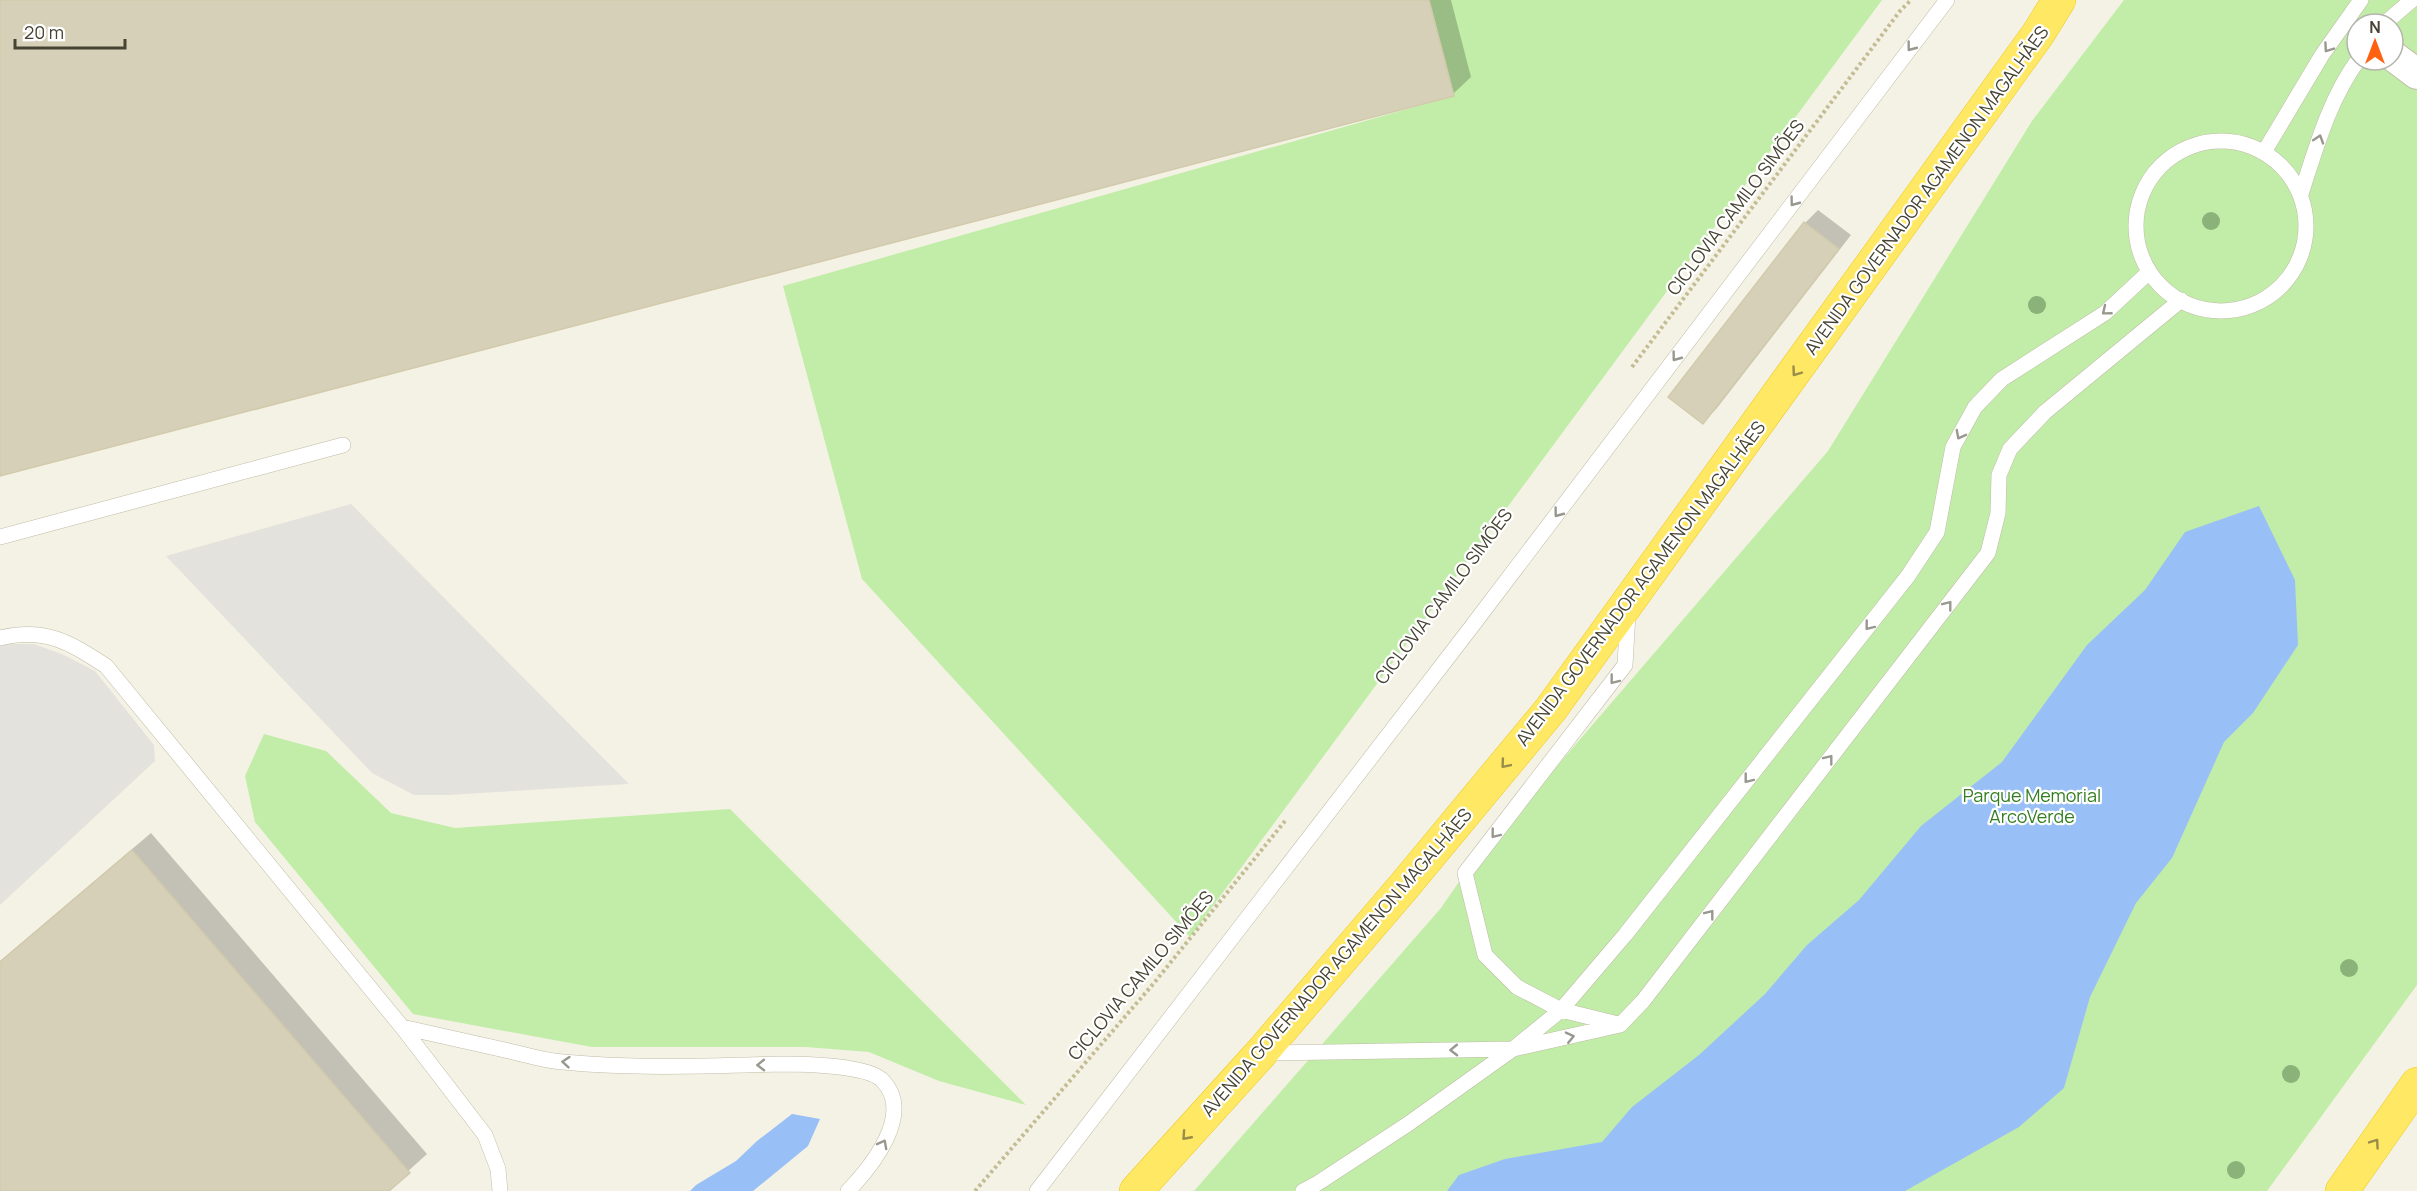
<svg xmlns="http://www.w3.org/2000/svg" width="2417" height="1191" font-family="Manrope,sans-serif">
<rect width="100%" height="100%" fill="#f4f2e4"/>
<path fill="#c1eda8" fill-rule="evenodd" d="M1425,0H1882L1190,937L862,579L783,286L1453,96Z
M2124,0H2417V985L2267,1191H1194L1441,908L1465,873L1828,451L2032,121ZM2357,24H2393V60H2357Z
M264,734L326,751L391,813L455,828L730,809L1026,1105L939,1081L869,1052L806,1047H592L413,1014L255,822L245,776Z"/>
<path fill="#e4e2dd" d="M351,504L629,784L448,795H414L372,773L166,556Z
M0,644H34L64,655L95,671L154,745L155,761L0,905Z"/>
<path fill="#99bff7" d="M2259,506L2295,580L2298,645L2253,713L2224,742L2172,858L2136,903L2090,997L2064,1088L2019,1127L1905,1191H1447L1459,1175L1505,1159L1602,1142L1632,1107L1699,1055L1765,994L1807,945L1859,900L1921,826L2002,762L2087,645L2145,590L2185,532Z
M792,1114L820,1119L808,1146L753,1191H690L696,1185L736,1161L757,1141Z"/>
<path fill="#0003" d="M0,0H1451L1471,77L1453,94L0,475Z
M1818,210L1851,235L1717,408L1703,422L1805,223Z
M151,833L427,1154L386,1191H0V961Z"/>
<path fill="#d6d0b8" stroke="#d2caab" stroke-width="1.5" d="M0,0H1429L1454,96L0,476Z
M1804,222L1839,249L1703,424L1668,397Z
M132,850L410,1173L389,1191H0V962Z"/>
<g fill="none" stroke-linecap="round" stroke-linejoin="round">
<g stroke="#c0bca6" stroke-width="16">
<path id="lane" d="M2384,24L2412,0
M2136 226a85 85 0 1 1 170 0a85 85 0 1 1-170 0Z
M2264,152L2322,55L2361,0
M2301,194C2316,148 2329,100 2358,60
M0,537L343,445
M0,638C45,627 69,642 106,666L402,1027L485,1135L498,1169L500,1191
M1618,1024L1561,1010L1517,987L1485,955L1465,873L1625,665L1628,613
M402,1027C438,1035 473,1043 509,1051C527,1055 545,1061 563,1062C635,1069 709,1066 781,1064C803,1064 869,1065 883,1081C914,1114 872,1166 848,1191
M1264,1053L1513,1049L1620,1025L1643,1001L1988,553L1998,513L1999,475L2010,449L2045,412L2181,300
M1037,1191L1466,634L1947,0
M1303,1191L1318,1183L1408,1124L1513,1049L1561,1010L1625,935L1908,576L1937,532L1953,447L1975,407L2002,379L2105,313L2149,272"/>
</g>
<g stroke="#c0bca6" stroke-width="32">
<path id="street" d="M2393,56L2417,74"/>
</g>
<g stroke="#edc925" stroke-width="34">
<path id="highway" d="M1136,1191L1261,1053L1405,885L1551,709L2038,34L2059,0
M2342,1191L2417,1084"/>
</g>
<path stroke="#c3bc95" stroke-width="4" stroke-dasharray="3 3" stroke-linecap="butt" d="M1632,367L1900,11L1910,1
M975,1191L1154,983L1285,821"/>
<use href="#lane" stroke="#fff" stroke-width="15"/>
<use href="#street" stroke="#fff" stroke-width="30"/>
<use href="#highway" stroke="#ffe864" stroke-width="33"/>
</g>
<g fill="#8ab279">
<circle cx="2211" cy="221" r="9"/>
<circle cx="2037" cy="305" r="9"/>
<circle cx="2349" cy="968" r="9"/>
<circle cx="2291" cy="1074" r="9"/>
<circle cx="2236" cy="1170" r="9"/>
</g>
<defs><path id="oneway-chevron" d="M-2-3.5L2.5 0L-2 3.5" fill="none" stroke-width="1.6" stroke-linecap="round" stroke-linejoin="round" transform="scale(1.5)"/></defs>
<g stroke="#99988f">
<use href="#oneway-chevron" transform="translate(1911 47) rotate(127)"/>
<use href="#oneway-chevron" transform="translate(2328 48) rotate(125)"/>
<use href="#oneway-chevron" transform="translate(2319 139) rotate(-72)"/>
<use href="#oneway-chevron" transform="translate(1794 202) rotate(127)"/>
<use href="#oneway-chevron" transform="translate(2106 311) rotate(141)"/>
<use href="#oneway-chevron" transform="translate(1676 357) rotate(127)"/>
<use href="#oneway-chevron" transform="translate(1960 435) rotate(118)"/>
<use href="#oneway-chevron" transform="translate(1558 513) rotate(127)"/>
<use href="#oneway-chevron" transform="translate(1948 605) rotate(-52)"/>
<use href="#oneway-chevron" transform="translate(1869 626) rotate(128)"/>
<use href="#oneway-chevron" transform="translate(1614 680) rotate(128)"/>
<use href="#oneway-chevron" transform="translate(1829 759) rotate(-52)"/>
<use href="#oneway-chevron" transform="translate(1748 779) rotate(128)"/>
<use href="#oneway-chevron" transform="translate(1495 834) rotate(128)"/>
<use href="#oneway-chevron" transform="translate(1710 914) rotate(-52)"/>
<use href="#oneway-chevron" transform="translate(1570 1037) rotate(-13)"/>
<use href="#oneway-chevron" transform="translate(1454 1050) rotate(179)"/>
<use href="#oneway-chevron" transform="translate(566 1062) rotate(-175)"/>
<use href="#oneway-chevron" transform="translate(761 1065) rotate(179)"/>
<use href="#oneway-chevron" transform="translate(883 1144) rotate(-62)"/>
</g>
<g stroke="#998d49">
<use href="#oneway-chevron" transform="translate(1796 372) rotate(126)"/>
<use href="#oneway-chevron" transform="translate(1505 764) rotate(130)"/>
<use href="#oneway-chevron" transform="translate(1186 1136) rotate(132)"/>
<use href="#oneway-chevron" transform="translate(2375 1143) rotate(-55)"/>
</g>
<g text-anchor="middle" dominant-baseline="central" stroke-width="4.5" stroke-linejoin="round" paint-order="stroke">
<g font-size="18" fill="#464333" stroke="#fff">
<text transform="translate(1926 190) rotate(-54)">AVENIDA GOVERNADOR AGAMENON MAGALHÃES</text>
<text transform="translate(1735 207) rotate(-53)">CICLOVIA CAMILO SIMÕES</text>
<text transform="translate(1640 583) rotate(-53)">AVENIDA GOVERNADOR AGAMENON MAGALHÃES</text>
<text transform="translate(1443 596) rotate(-53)">CICLOVIA CAMILO SIMÕES</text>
<text transform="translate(1336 962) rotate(-49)">AVENIDA GOVERNADOR AGAMENON MAGALHÃES</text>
<text transform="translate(1140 975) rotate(-50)">CICLOVIA CAMILO SIMÕES</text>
</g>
<g font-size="18" fill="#337e21" stroke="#fff">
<text x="2032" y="795">Parque Memorial<tspan x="2032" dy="21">ArcoVerde</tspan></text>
</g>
</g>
<g transform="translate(2375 42)"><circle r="28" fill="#ffffff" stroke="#b5b4ad" stroke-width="1.5"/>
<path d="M0-4.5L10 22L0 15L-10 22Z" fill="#ff6110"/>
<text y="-9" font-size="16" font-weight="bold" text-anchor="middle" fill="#464333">N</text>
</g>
<path d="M15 39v9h110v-9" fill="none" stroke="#464333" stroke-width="3"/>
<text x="24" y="39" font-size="18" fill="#464333" stroke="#ffffff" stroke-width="4.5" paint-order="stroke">20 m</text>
</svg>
